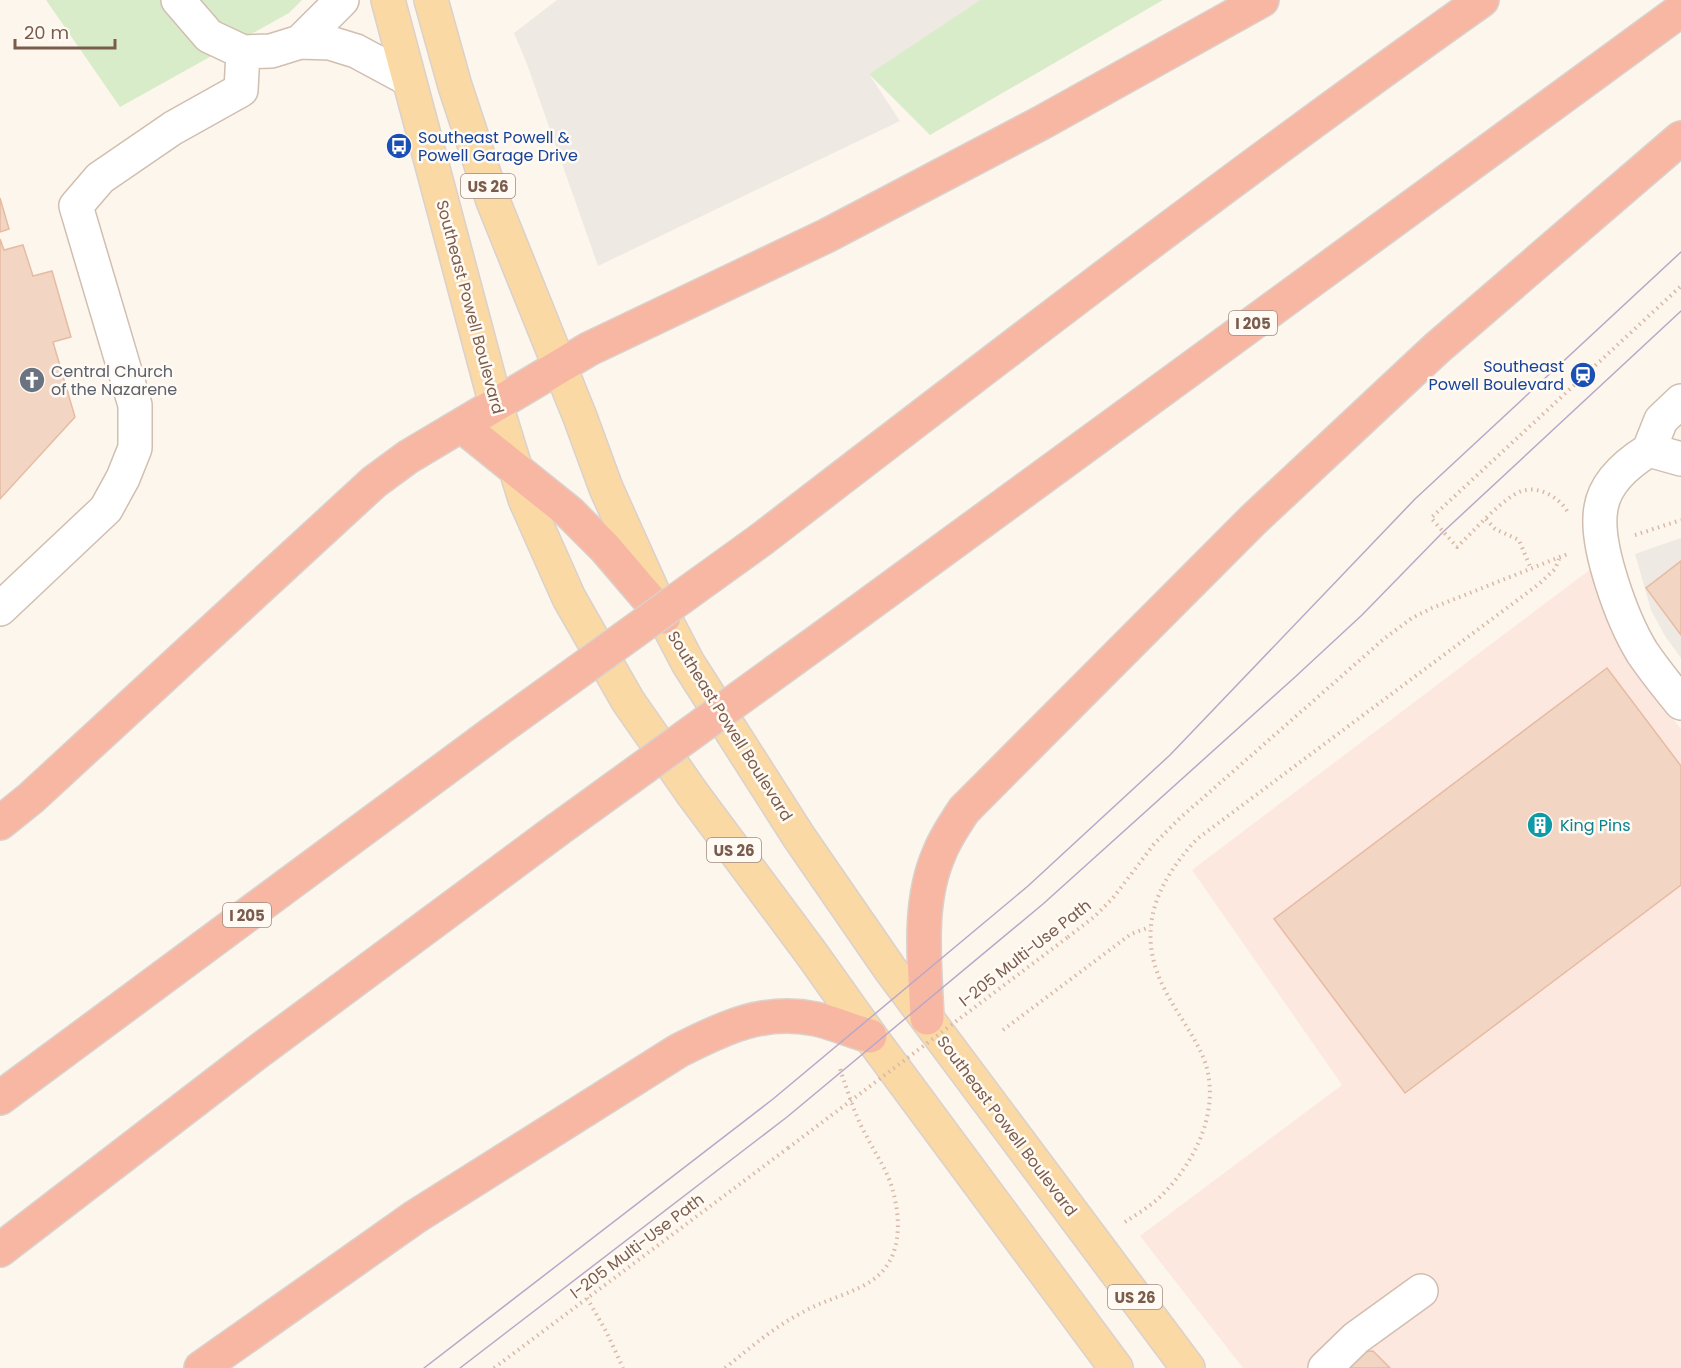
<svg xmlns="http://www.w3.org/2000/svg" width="1681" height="1368" font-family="Poppins,sans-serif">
<rect width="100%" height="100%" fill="#fdf6ec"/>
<path fill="#fde8e0" d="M1592,568L1603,605L1623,652L1681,729V1368H1243L1140,1236L1342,1085L1192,870Z"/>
<path fill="#efe9e4" d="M557,0H980L869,74L900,121L598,266L527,64L514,33Z
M1681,538V658L1665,636L1651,610L1635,554Z"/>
<path fill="#d8ecc9" d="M46,0H302L289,13L120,107Z
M980,0H1163L930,135L869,74Z"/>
<path fill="#f3d5c3" stroke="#e6bba3" stroke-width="1.5" d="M0,198L9,229L0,232Z
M0,239L4,250L23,245L33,276L52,271L71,337L53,342L75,417L0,499Z
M1681,561V635L1646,588Z
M1607,668L1681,766V885L1405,1093L1274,919Z
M1373,1351L1390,1368H1327L1360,1352Z"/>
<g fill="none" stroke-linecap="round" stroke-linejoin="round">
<g stroke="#d1beb0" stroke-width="36">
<path id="minor" d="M178,0L209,36L243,52L271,51L300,42L330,43L356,51L408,79
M300,42L342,0
M1681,401L1661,420L1649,450L1681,459
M1649,450C1628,463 1605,482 1601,508C1594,545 1623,621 1642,652C1654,670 1668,687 1681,703
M0,609L106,509L123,478L135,448V405L76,206L100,178L173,128L241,90L243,52
M1325,1368L1356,1338L1421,1291"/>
</g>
<g stroke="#dad1cd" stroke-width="36">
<path id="major" d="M388,0L496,405L525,499L569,598L628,701L692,793L811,953L870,1036L1116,1368
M431,0L455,86L493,201L580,417L606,488L664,617L688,663L799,837L890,969L1188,1368"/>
</g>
<g stroke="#dad1cd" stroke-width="36">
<path id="highway" d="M462,426L569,512L605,548L664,617
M762,539C1000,356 1237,173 1482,0
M824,637L1681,10
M0,823L31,798L374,482L408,457L589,349L826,236L1041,123L1262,0
M927,1018C925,965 917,904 939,854C945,838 955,824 964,810L1253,520L1437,348L1681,138
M0,1098L493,733
M0,1250L255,1054L557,830
M201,1368L415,1217L678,1051C723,1028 764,1008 816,1019C834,1023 852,1031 870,1036"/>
</g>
<path stroke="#d9b8a5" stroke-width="4" stroke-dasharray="1.5 4.5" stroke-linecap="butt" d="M1567,511C1563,504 1557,499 1550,495C1541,490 1532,488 1522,491C1503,497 1473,532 1457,547L1431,518L1681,286
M1486,519L1495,529L1519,540L1531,569
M1635,535L1681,520
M1068,937L1094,917L1113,898L1154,844L1180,818L1385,638L1412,618L1432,608L1570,553
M1003,1030L1131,934L1150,927
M1125,1222C1137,1214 1151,1206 1162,1195C1196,1161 1222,1108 1204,1059C1194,1035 1178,1015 1166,992C1134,933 1155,884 1197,839L1539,584L1555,569L1559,559
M587,1298L607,1333L623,1368
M494,1368L788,1148
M725,1368C750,1348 774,1327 803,1312C824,1300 855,1293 874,1279C902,1258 901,1221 893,1191C888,1171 876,1155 867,1137C855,1116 848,1092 840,1069"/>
<use href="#minor" stroke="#fff" stroke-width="33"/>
<use href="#major" stroke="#fbd9a5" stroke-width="33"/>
<use href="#highway" stroke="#f7b7a3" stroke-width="33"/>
<path stroke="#b9a8c9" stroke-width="1.5" d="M424,1368L773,1099L1028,886L1170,755L1415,499L1681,252
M460,1368L787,1117L1043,904L1294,678L1362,615L1443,532L1681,311"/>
<g stroke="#dad1cd" stroke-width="36" stroke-linecap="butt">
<path id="highway-bridge" d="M493,733L762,539
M557,830L824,637"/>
</g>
<path stroke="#d9b8a5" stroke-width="4" stroke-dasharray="1.5 4.5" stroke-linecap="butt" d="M788,1148L1068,937"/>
<use href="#highway-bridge" stroke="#f7b7a3" stroke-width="33"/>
</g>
<defs>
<g id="bus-disc" transform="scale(1.35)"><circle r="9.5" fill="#1a4fb4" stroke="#fffaf3"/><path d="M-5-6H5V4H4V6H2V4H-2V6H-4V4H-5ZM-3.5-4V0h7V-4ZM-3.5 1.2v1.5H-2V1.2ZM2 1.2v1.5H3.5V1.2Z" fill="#fff"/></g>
<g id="station-disc" transform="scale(1.35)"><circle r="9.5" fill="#1a4fb4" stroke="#fffaf3"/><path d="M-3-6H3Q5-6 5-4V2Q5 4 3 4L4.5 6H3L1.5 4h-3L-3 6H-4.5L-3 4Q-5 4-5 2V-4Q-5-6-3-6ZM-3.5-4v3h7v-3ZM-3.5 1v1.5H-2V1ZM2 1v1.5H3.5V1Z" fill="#fff"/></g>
<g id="church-disc" transform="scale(1.35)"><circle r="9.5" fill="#6b7280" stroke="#fffaf3"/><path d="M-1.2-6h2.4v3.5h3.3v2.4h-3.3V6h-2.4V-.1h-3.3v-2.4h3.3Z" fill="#fff"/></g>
<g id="building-disc" transform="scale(1.35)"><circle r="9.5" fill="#0f9aa8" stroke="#fffaf3"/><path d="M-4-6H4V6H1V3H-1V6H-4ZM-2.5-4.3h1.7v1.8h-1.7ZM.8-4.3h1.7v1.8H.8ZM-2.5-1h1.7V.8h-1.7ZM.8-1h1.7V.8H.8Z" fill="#fff"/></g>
</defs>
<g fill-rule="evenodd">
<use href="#bus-disc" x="399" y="146"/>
<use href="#station-disc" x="1583" y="375"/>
<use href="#church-disc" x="32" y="380"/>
<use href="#building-disc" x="1540" y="825"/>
</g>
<g text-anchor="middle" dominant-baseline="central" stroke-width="5" stroke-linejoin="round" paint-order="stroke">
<g fill="#fffaf3" stroke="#a28b7f" stroke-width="1.5">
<rect x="461" y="174" width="54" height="24" rx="4.5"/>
<rect x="1229" y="311" width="48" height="24" rx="4.5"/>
<rect x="707" y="838" width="54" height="24" rx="4.5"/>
<rect x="223" y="903" width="48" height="24" rx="4.5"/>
<rect x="1108" y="1285" width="54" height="24" rx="4.5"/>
</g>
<g font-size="15" font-weight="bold" fill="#7a5c4d">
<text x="488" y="186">US 26</text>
<text x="1253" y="323">I 205</text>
<text x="734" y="850">US 26</text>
<text x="247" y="915">I 205</text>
<text x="1135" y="1297">US 26</text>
</g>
<g font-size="16" fill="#164399" stroke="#fffaf3" text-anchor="start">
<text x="418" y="137">Southeast Powell &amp;<tspan x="418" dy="18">Powell Garage Drive</tspan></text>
<text x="1564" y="366" text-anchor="end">Southeast<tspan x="1564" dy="18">Powell Boulevard</tspan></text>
</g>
<g font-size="16" fill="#7a5c4d" stroke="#fffaf3">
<text transform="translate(470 307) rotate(75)">Southeast Powell Boulevard</text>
<text transform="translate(730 726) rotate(58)">Southeast Powell Boulevard</text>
<text transform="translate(1025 953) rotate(-38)">I-205 Multi-Use Path</text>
<text transform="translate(1007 1126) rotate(53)">Southeast Powell Boulevard</text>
<text transform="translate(637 1246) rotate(-37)">I-205 Multi-Use Path</text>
</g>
<g font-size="16" fill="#5b616d" stroke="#fffaf3" text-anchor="start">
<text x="51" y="371">Central Church<tspan x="51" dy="18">of the Nazarene</tspan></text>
</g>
<g font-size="16" fill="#0d838f" stroke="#fffaf3" text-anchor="start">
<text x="1560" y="825">King Pins</text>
</g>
</g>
<path d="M15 39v9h100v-9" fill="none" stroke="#7a5c4d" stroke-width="3"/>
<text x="24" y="39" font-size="18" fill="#7a5c4d" stroke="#fffaf3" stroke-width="4.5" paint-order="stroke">20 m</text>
</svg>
